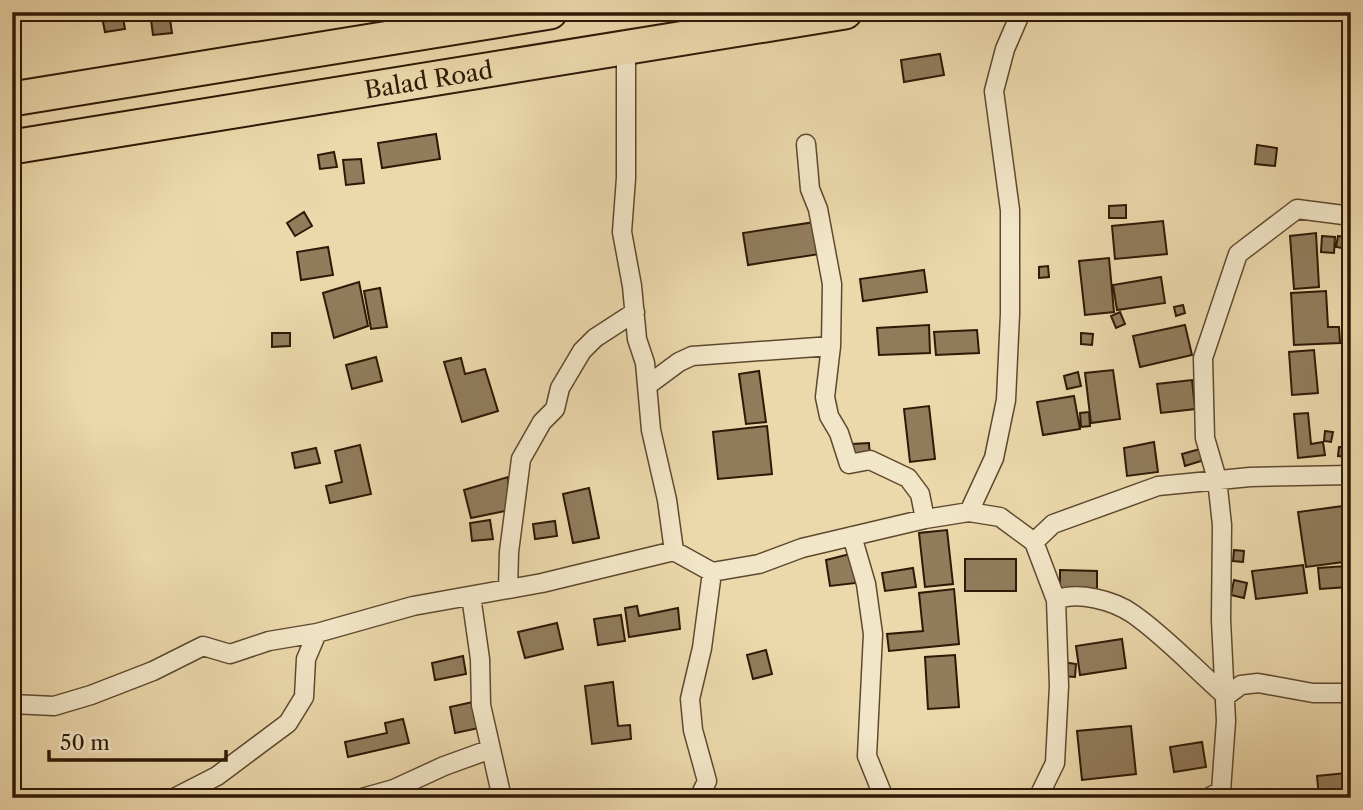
<svg xmlns="http://www.w3.org/2000/svg" width="1363" height="810" font-family="'Libre Caslon Text',serif">
<rect width="100%" height="100%" fill="#ebd8ab"/>
<filter id="stains"><feTurbulence type="fractalNoise" baseFrequency=".00286" numOctaves="4"/><feColorMatrix values="0 0 0 0 .2 0 0 0 0 .09 0 0 0 0 .02 0 0 0 .5 -.17"/></filter>
<radialGradient id="worn" r=".72"><stop offset=".6" stop-color="#630" stop-opacity="0"/><stop offset="1" stop-color="#630" stop-opacity=".3"/></radialGradient>
<path fill="#917c5c" stroke="#2f1906" stroke-width="2" d="M101,12H122L125,29L105,32Z
M150,12H169L172,33L153,35Z
M940,54L944,75L904,82L901,60Z
M436,134L440,159L382,168L378,143Z
M1257,145L1277,148L1275,166L1255,164Z
M334,152L337,167L320,169L318,155Z
M361,159L364,183L346,185L343,160Z
M1126,205V218H1109V206Z
M304,212L312,226L295,236L287,223Z
M1163,221L1167,254L1115,259L1112,226Z
M815,222L820,254L748,265L743,233Z
M1316,233L1319,287L1294,289L1290,236Z
M1322,236L1335,237L1334,253L1321,252Z
M1338,236L1351,238L1349,249L1336,247Z
M328,247L333,275L301,280L297,252Z
M1109,258L1114,312L1085,315L1079,261Z
M1048,266L1049,277L1039,278V267Z
M924,270L927,292L863,301L860,279Z
M1161,277L1165,303L1117,310L1113,285Z
M359,282L368,326L334,338L323,293Z
M380,288L387,327L371,329L364,291Z
M1326,291L1328,327H1339L1340,343L1294,345L1291,293Z
M1183,305L1185,313L1176,316L1174,307Z
M1120,312L1125,324L1116,328L1111,316Z
M929,325L930,353L879,355L877,328Z
M1185,325L1192,355L1140,367L1133,336Z
M977,330L979,353L936,355L934,332Z
M272,333H290V346L272,347Z
M1081,333L1093,334L1092,345L1081,344Z
M1314,350L1318,393L1292,395L1289,352Z
M376,357L382,381L352,389L346,365Z
M461,358L465,374L485,369L498,411L462,422L444,362Z
M1113,370L1120,419L1091,423L1085,373Z
M759,371L766,422L746,424L739,374Z
M1078,372L1081,386L1067,389L1064,376Z
M1192,380L1195,409L1161,413L1157,384Z
M1074,396L1080,429L1043,435L1037,402Z
M929,406L935,459L910,462L904,409Z
M1089,412L1090,426L1081,427L1080,413Z
M1308,413L1311,444L1323,442L1325,455L1298,458L1294,414Z
M767,426L772,474L718,479L713,432Z
M1325,431L1333,432L1331,442L1324,441Z
M1154,442L1158,472L1127,476L1124,448Z
M869,443L870,458L852,459L851,444Z
M360,445L371,494L330,503L326,486L342,482L335,451Z
M1339,447L1350,448L1349,457L1338,456Z
M316,448L320,463L295,468L292,453Z
M1200,449L1204,460L1185,466L1182,454Z
M508,477L510,510L471,518L464,490Z
M589,488L599,538L573,543L563,494Z
M1351,505V561L1306,567L1298,512Z
M490,520L493,539L472,541L470,523Z
M555,521L557,536L535,539L533,524Z
M947,530L953,584L925,587L919,533Z
M1234,550L1244,551L1243,562L1233,561Z
M850,554L856,583L830,586L826,560Z
M965,559H1016V591H965Z
M1303,565L1307,593L1256,599L1252,571Z
M1346,566L1348,587L1320,589L1318,568Z
M913,568L916,587L885,591L882,573Z
M1060,570L1097,571V589L1060,588Z
M1234,580L1247,583L1244,598L1231,595Z
M954,589L959,644L889,651L887,634L923,631L919,593Z
M637,606L639,616L678,608L680,629L629,637L625,608Z
M621,615L625,641L598,645L594,619Z
M557,623L563,649L525,658L518,632Z
M1122,639L1126,668L1080,675L1076,646Z
M766,650L772,674L753,679L747,655Z
M955,655L959,707L928,709L925,657Z
M463,656L466,674L435,680L432,663Z
M1063,662L1076,664L1075,677L1061,676Z
M613,682L618,726L630,725L631,739L592,744L585,686Z
M473,702L479,728L455,733L450,707Z
M403,719L409,743L348,757L345,742L387,733L385,723Z
M1131,726L1136,774L1082,780L1077,731Z
M1202,742L1206,767L1174,772L1170,747Z
M1346,773L1349,798H1319L1317,776Z"/>
<g fill="none" stroke-linecap="round" stroke-linejoin="round">
<g stroke="#5e492f" stroke-width="21">
<path id="street" d="M626,46V178L622,232L632,286L637,339L645,363L651,430L667,500L674,551L712,572L759,564L802,548L925,519L969,512L1000,517L1034,542L1056,600L1059,686L1055,763L1038,798
M806,144L810,189L818,209L832,284L831,346L825,397L829,416L839,433L849,464L870,460L908,478L920,494L925,519
M648,385L679,362L692,356L831,346
M969,512L994,458L1006,400L1010,314V210L994,91L1005,49L1021,12
M852,536L866,584L873,634L867,756L884,798
M1034,542L1053,524L1158,486L1250,477L1351,475
M508,589L509,552L521,459L542,422L555,409L560,388L582,351L595,338L635,312
M471,596L480,659L481,705L502,798
M1056,600C1077,591 1113,600 1133,614C1166,637 1195,669 1226,696L1241,685L1258,683L1313,693H1351
M12,704L54,706L91,695L153,671L203,646L230,654L269,641L317,633L413,606L542,583L674,551
M174,798L217,776L288,723L304,697L306,659L317,633
M362,798L394,789L444,766L491,749
M699,798L707,781L693,730L690,699L702,648L712,572
M1208,798L1221,791L1226,721L1221,620L1222,525L1217,479L1205,438L1203,358L1238,254L1297,209L1351,216"/>
</g>
<g stroke="#2f1906" stroke-width="37">
<g id="highway">
<path d="M12,99L550,12"/>
<path id="s1" d="M12,147L845,12"/>
</g>
</g>
<use href="#street" stroke="#f2e6c8" stroke-width="18"/>
<use href="#highway" stroke="#ebd8ab" stroke-width="33"/>
</g>
<g text-anchor="middle" dominant-baseline="central" stroke-width="5" stroke-linejoin="round" paint-order="stroke">
<g font-size="24" fill="#2f1906" stroke="#f2e6c8">
<text stroke="none"><textPath href="#s1" startOffset="422">Balad Road</textPath></text>
</g>
</g>
<rect width="1363" height="810" fill="none" stroke="#ebd8ab" stroke-width="42"/>
<rect x="14" y="14" width="1335" height="782" fill="none" stroke="#2f1906" stroke-width="3.5"/>
<rect x="21" y="21" width="1321" height="768" fill="none" stroke="#2f1906" stroke-width="2"/>
<path d="M49 750v10h177v-10" fill="none" stroke="#2f1906" stroke-width="3.5"/>
<text x="60" y="750" font-size="21" fill="#2f1906" stroke="#f2e6c8" stroke-width="5" paint-order="stroke">50 m</text>
<rect width="100%" height="100%" filter="url(#stains)"/>
<rect width="100%" height="100%" fill="url(#worn)"/>
</svg>
